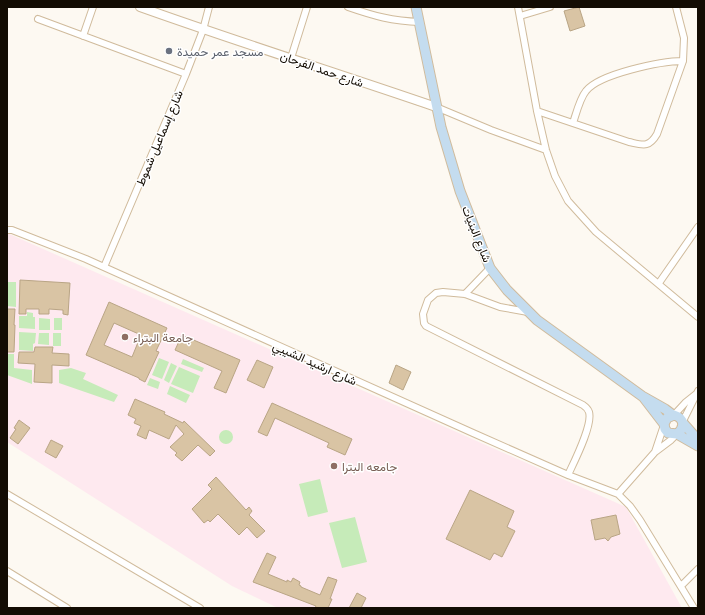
<svg xmlns="http://www.w3.org/2000/svg" width="705" height="615" font-family="Poppins,Vazirmatn,sans-serif">
<rect width="100%" height="100%" fill="#fdf9f2"/>
<path fill="#fee9ef" d="M7,233L626,507L682,608H278L232,586L7,442Z"/>
<path fill="#c6ebb9" d="M7,282H16V307L7,306Z
M27,312L33,313V317H35V329L19,328V316H27Z
M39,318L50,319V330H39Z
M54,318H62V330H54Z
M19,332L36,333L35,343L33,344V351L19,350Z
M39,333H49V345L38,344Z
M53,333H61V346H53Z
M7,354H14V368L32,370V384L7,375Z
M159,358L169,362L162,379L152,375Z
M183,359L204,368L202,372L181,364Z
M171,363L177,366L169,383L164,380Z
M179,367L200,376L193,393L171,384Z
M71,368L86,373L83,379L118,395L114,402L59,383V370Z
M150,378L160,382L158,389L147,385Z
M170,386L190,395L186,403L167,394Z
M219 437a7 7 0 1 1 14 0a7 7 0 1 1-14 0Z
M320,479L328,512L308,517L299,484Z
M355,517L367,562L342,568L329,523Z"/>
<path fill="#d9c4a4" stroke="#b9a585" fill-rule="evenodd" d="M579,7L585,26L570,31L564,11Z
M20,280L70,283L68,315L63,314V310L49,309V314H39V309H26V314H19Z
M109,302L167,328L156,351L159,352L145,382L139,379V378L86,355ZM114,323L141,335L132,357L104,345Z
M7,309H15L14,325H15L14,352H7Z
M182,335L240,360L226,393L214,388L222,371L175,350Z
M35,347H53L52,353L69,354V366L52,365V383L34,382L35,364L18,363L19,352H34Z
M257,360L273,367L264,388L247,380Z
M396,365L411,372L403,390L389,383Z
M135,399L165,412L164,414L183,423L184,421L215,451L210,456L198,445L182,461L175,455L177,453L170,447L184,434L176,425L169,439L149,430L146,439L137,435L141,426L134,423L136,419L128,415Z
M272,403L352,439L345,455L327,447L329,443L275,418L267,436L258,432Z
M19,420L30,428L18,444L10,438L16,429L14,428Z
M51,440L63,446L56,458L45,452Z
M216,477L246,510L249,507L252,511L249,515L265,531L257,538L247,527L239,535L218,514L210,522L208,520L204,523L192,509L212,489L208,485Z
M470,490L514,511L507,527L515,531L502,557L494,553L490,560L446,539Z
M616,515L620,534L611,537L608,541L605,538L595,540L591,520Z
M267,553L276,557L268,574L287,582V580L291,582L293,578L300,582L299,585L301,586V587L320,595L328,577L337,580L330,599H332L328,608H315L316,606L253,582Z
M357,593L366,598L361,608H349Z"/>
<g fill="none" stroke-linecap="round" stroke-linejoin="round">
<g stroke="#d0bb9c" stroke-width="8">
<path id="minor" d="M348,7C374,16 392,21 420,22
M518,7L537,111L546,150L555,176L568,201L596,232L698,317
M520,16L550,7
M38,19L186,74
M83,36L93,7
M291,58L307,7
M436,107L491,130L546,150
M537,111L629,142C643,145 649,148 657,134L683,61L684,38L676,7
M573,123C576,114 580,98 586,91C599,74 661,61 683,61
M7,230H12L86,259L473,433L568,475L618,494L630,506L640,520L694,608
M104,267L186,74L203,30L209,7
M659,283L698,227
M465,294L490,268
M528,312L500,307L465,294L443,292L436,293L428,300L423,314L424,323L426,326L583,405C586,407 588,409 589,412C593,425 574,462 568,475
M674,415L686,402L696,394
M683,421L698,391
M655,452L664,425
M7,494L200,608
M618,494L655,452L671,440L677,434
M7,571L67,608
M681,586L698,569"/>
</g>
<g stroke="#d0bb9c" stroke-width="10">
<path id="tertiary" d="M140,7C238,42 337,73 436,107"/>
</g>
<g stroke="#d0bb9c" stroke-width="11">
<path id="secondary" d="M416,7L441,127L460,191L490,268L507,290L537,320L642,396L665,409L673,415
M644,398L664,424L665,429L668,433L677,434C685,428 685,418 674,415L667,418L664,424
M683,423L698,440
M677,434L698,446"/>
</g>
<use href="#minor" stroke="#fff" stroke-width="6"/>
<use href="#tertiary" stroke="#fff" stroke-width="8"/>
<use href="#secondary" stroke="#c4dcef" stroke-width="9"/>
</g>
<circle fill="#6b7280" stroke="#fff" stroke-width="1.5" cx="169" cy="51" r="4"/>
<g fill="#8d6e63" stroke="#fff" stroke-width="1.5">
<circle cx="125" cy="337" r="4"/>
<circle cx="334" cy="466" r="4"/>
</g>
<g text-anchor="middle" dominant-baseline="central" stroke-width="3" stroke-linejoin="round" paint-order="stroke">
<g font-size="12" fill="#5b616d" stroke="#fff" text-anchor="start">
<text x="177" y="51">مسجد عمر حميدة</text>
</g>
<g font-size="12" fill="#130c03" stroke="#fff">
<text transform="translate(322 69) rotate(19)">شارع حمد الفرحان</text>
<text transform="translate(159 138) rotate(-67)">شارع إسماعيل شموط</text>
<text transform="translate(477 234) rotate(68)">شارع البنيات</text>
<text transform="translate(315 363) rotate(24)">شارع ارشيد الشيبي</text>
</g>
<g font-size="12" fill="#785e54" stroke="#fff" text-anchor="start">
<text x="133" y="337">جامعة البتراء</text>
<text x="342" y="466">جامعه البترا</text>
</g>
</g>
<rect width="705" height="615" fill="none" stroke="#130c03" stroke-width="16"/>
</svg>
